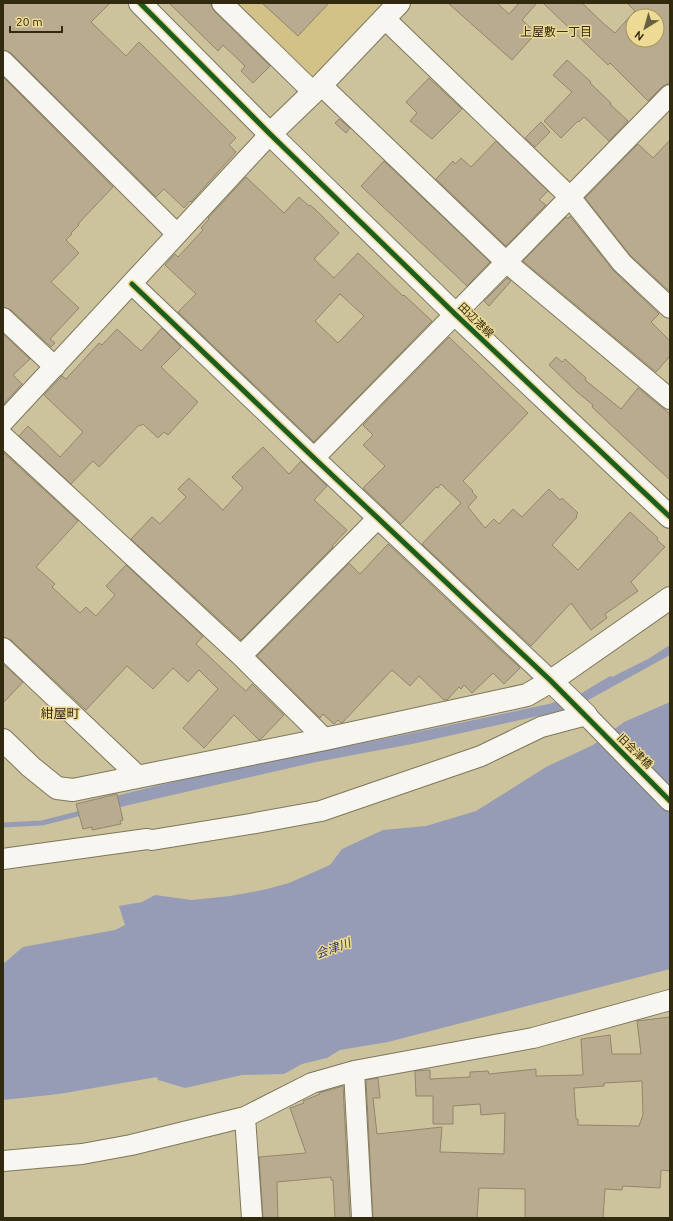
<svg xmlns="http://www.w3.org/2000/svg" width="673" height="1221" font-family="Ubuntu,'Noto Sans JP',sans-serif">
<rect width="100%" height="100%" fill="#ccc29c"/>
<path fill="#d2c287" d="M229,3H382L308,81Z"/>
<path fill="#979cb6" d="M670,645V655L581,704L556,712L412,744L316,762L116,808V796C187,777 260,763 332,749C405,735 477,719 549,704L580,694L610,676L612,677L648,659Z
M670,702V969L388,1042L340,1050L327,1058L302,1064L284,1074L242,1075L185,1088L158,1080L157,1077L59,1094L3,1100V964L23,947L115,930L125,925L119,906L142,902L155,895L192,900L230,896L263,890L289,883L330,865L342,849L383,830L426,826L476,811L546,767L593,745L624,722Z"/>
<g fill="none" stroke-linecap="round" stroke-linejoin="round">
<path stroke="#979cb6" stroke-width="5" d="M3,825L42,823L85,812"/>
</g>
<path fill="#b8ab8f" stroke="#92876a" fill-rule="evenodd" d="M3,3H110L91,22L126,56L139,42L236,138L229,145L236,152L191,202L190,201L184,208L164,189L156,197L11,53L3,50Z
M169,3H210L214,11L270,66L253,83L241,71L245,66L223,45L218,51Z
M262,3H329L298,36Z
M448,3H497L509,14L519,3H537L522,20L536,33L512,60Z
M543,3H582L604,24L615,33L635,11L627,3H670V84H667L662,87L648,101L610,63L608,65ZM633,16H657V40H633Z
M567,60L591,82L590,83L611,103L610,104L628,121L609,141L584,117L579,122L578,121L561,138L544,121L572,92L553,75Z
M3,77L113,187L78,224L79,225L71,233L72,234L66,240L79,253L51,282L79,308L50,339L55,343L51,347L11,310L3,307Z
M429,78L462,109L432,139L410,121L417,113L406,102Z
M339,119L350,128L346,133L335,123Z
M541,122L550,132L535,147L525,138Z
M670,140V292L630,255L585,198L638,144L653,158Z
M496,141L548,191L539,200L546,205L506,246L436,179L453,161L455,164L461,158L471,167Z
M384,161L490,262L467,286L361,186Z
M246,177L284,213L299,197L309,206L310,205L316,210L339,233L314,259L334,278L358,253L403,296L404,295L432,321L314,442L178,312L196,294L165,265L175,254L178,257L203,230L201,228L209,219L208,218ZM340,294L364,316L338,343L315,321Z
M570,216L613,270L659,314L651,322L670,341V356L656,372L523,261L566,217L568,219Z
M507,278L511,281L489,306L484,301Z
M162,328L181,347L161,367L198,402L168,435L164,432L158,438L143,424L140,426L139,425L99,467L93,461L71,484L19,436L28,426L60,457L83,432L44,395L62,376L66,379L99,343L102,345L117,329L141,351Z
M3,334L30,359L13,375L22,384L3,405Z
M449,337L528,413L463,481L473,491L472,492L477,497L468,507L485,528L494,519L499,524L513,509L522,517L549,489L560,500L562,498L578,513L576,515L577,517L552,545L578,570L630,512L658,538L657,540L665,547L631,582L638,591L605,614L607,618L591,630L571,603L531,646L422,544L461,503L441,484L438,488L436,487L401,524L363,488L385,466L363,445L373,435L363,425Z
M556,357L562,362L565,359L586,378L585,380L621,409L638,388L670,414V480L592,407L593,405L577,392L549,365Z
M263,447L289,474L301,461L327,486L314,500L347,530L332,546L333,547L241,640L131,539L152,517L160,524L186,497L178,489L189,478L223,510L243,488L232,477Z
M3,452L78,521L36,567L55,584L52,587L80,613L86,607L96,616L115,595L106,586L126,565L203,636L196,644L236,682L246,691L252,684L284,715L261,739L259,740L234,715L204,748L183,728L218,689L199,670L188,682L173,668L153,689L127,666L86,710L11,640L3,637Z
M388,544L520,668L504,684L493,673L472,693L464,685L461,689L459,687L447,700H444L419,676L410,686L392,670L343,722L341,723L338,720L334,724L323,714L320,718L257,656L349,563L360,574Z
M3,664L23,682L3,703Z
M117,794L123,820L120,821L121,824L92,830V827L83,829L76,804Z
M670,1017V1171L661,1170L660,1188L623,1186L622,1190L605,1189L603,1218H525V1189L479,1188L477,1218H373L366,1080L378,1078L380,1098H373L377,1134L442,1127L440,1152L504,1154L505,1113L481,1115L480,1104L453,1106V1124H433V1096H416L415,1071L430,1070V1079L470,1077V1072L488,1071L489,1074L536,1069V1076L583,1075L581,1039L610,1035L612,1054H641L637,1021ZM642,1081L643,1115L639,1126L578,1125V1119H576L574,1088L604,1086V1083Z
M343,1086L350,1218H335L333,1180H331V1177L277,1182L278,1218H263L259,1157L306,1153L290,1108L304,1103L303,1101L320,1094L319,1093Z"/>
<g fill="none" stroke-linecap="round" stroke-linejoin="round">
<g stroke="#7e775c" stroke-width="22">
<path id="minor" d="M222,3L313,92
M384,18L570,197L622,263L670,308
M3,61L177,234
M321,85L506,262L670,399
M132,284L314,458L551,681
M3,318L55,367
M3,422L270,134
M3,436L241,656L325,739
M314,458L670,95
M3,648L138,776
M241,656L378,518
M3,859L147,839L152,840L250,824L321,811L481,756L541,727L586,715L670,801
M354,1071L362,1218
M245,1117L252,1218
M3,1161L82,1154L131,1145L245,1117L312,1083L354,1071L533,1038L670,1000"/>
</g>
<g stroke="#7e775c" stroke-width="24">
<path id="tertiary" d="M140,3L270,134
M551,681L586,715
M3,740L31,767L57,788L73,790L325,739L527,695L551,681L670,598"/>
</g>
<g stroke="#7e775c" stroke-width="24">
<path id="secondary" d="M399,3L321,85L270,134L455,314L670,517"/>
</g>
<use href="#minor" stroke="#f7f6f0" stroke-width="20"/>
<use href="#tertiary" stroke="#f7f6f0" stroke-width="22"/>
<use href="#secondary" stroke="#f7f6f0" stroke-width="22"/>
<g stroke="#edda95" stroke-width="8">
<path id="cycleway" d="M140,3L270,134L455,314L670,517
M132,284L314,458L551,681L670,801"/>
</g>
<use href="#cycleway" stroke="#1b5e20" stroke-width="5"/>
</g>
<g text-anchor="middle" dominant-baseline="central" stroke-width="3" stroke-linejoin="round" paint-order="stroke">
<g font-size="11" fill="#322a0e" stroke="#edda95">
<text transform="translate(476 320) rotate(44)">田辺港線</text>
<text transform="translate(635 751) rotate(45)">旧会津橋</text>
</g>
<g font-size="12" fill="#322a0e" stroke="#edda95">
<text x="556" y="31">上屋敷一丁目</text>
</g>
<g font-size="12" font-style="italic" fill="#2e3577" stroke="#edda95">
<text transform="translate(333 948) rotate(-20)">会津川</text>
</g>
<g font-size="13" fill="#322a0e" stroke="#edda95">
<text x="60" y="713">紺屋町</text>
</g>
</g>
<rect width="673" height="1221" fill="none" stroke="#322a0e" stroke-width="8"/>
<g transform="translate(645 28) rotate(217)"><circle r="19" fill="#edda95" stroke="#a2945f"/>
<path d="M0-3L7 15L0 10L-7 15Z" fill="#685f40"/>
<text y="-6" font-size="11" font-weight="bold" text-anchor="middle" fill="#322a0e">N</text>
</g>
<path d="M10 26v6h52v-6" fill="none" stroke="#322a0e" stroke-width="2"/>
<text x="16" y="26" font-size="12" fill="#322a0e" stroke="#edda95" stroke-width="3" paint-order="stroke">20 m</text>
</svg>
